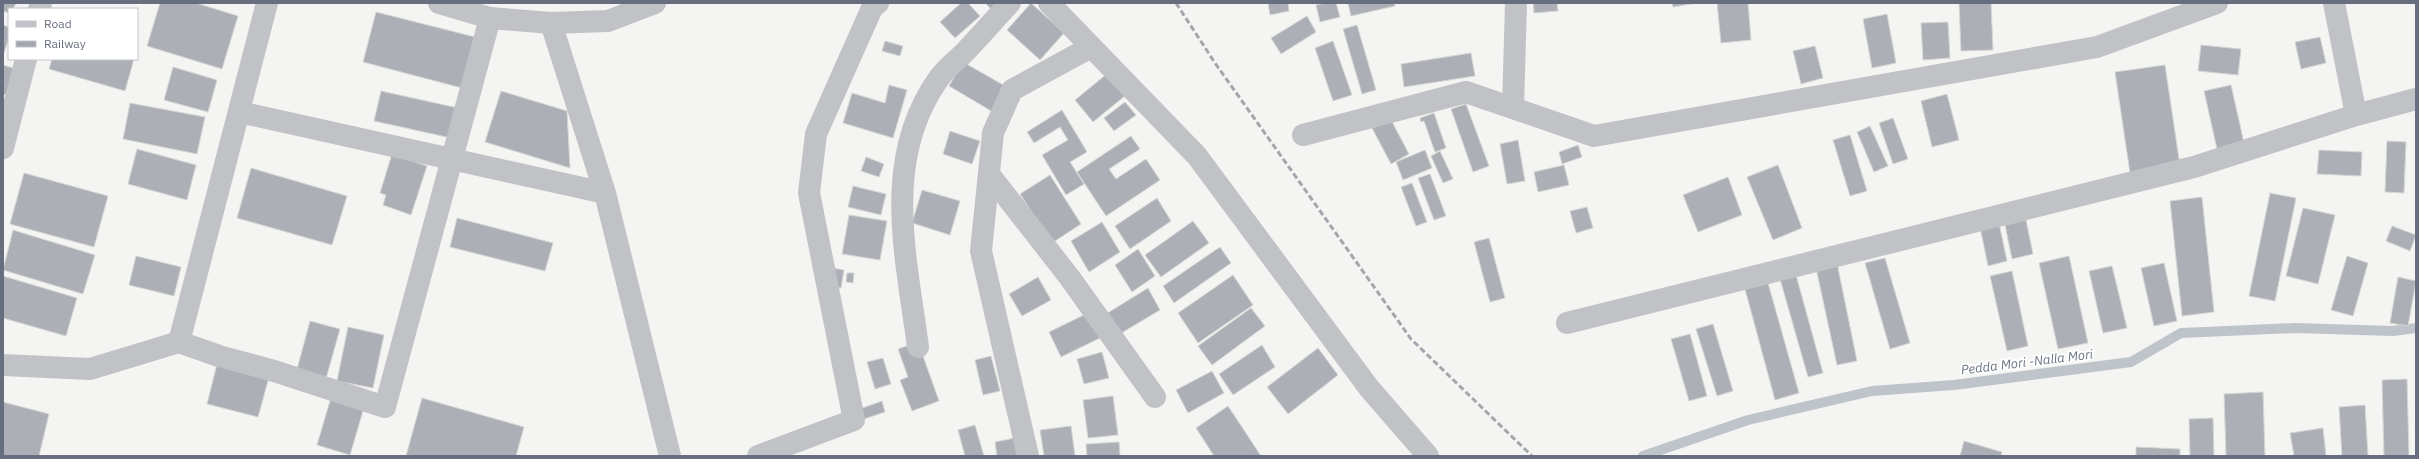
<svg xmlns="http://www.w3.org/2000/svg" width="2419" height="459" font-family="'IBM Plex Sans',sans-serif">
<rect width="100%" height="100%" fill="#f4f5f2"/>
<g fill="none" stroke-linecap="round" stroke-linejoin="round">
<path stroke="#bfc4cb" stroke-width="10" d="M1643,456L1748,420L1872,391L1954,385L2131,362L2181,333L2295,328L2393,331L2416,328"/>
</g>
<path fill="#acafb6" stroke="#d6d6d4" d="M3,3H16L13,9H9V13L3,11Z
M160,3H196L238,16L222,69L147,46Z
M961,3H968L980,16L955,38L940,22Z
M985,3H1005L995,13Z
M1031,3L1064,33L1040,60L1007,30Z
M1268,3H1288L1289,11L1270,15Z
M1325,3H1336L1340,17L1320,22L1316,5Z
M1348,3H1394L1395,6L1351,16Z
M1533,3H1557L1558,11L1534,13Z
M1672,3H1697L1673,7Z
M1717,3H1748L1751,40L1721,43Z
M1959,3H1991L1993,50L1961,51Z
M376,12L475,37L462,88L363,62Z
M1887,14L1896,63L1872,68L1863,19Z
M1307,16L1316,32L1281,54L1271,38Z
M1948,22L1950,58L1923,60L1921,23Z
M3,25L9,27V38L3,56Z
M1357,25L1376,90L1362,94L1343,29Z
M2320,37L2326,63L2301,69L2295,42Z
M885,41L903,46L900,56L882,51Z
M1333,41L1352,95L1333,101L1315,48Z
M2201,45L2241,49L2238,75L2198,71Z
M1815,46L1823,78L1801,84L1793,51Z
M1471,53L1475,76L1404,87L1401,64Z
M52,59H134L125,91L49,69Z
M963,62L1012,90L998,115L949,86Z
M3,65L16,69L8,95L3,94Z
M2165,65L2180,166L2130,173L2115,72Z
M173,67L217,80L208,112L164,100Z
M1108,73L1126,95L1093,122L1075,100Z
M889,85L907,90L893,138L843,123L852,93L885,103Z
M2231,85L2244,143L2217,149L2204,91Z
M381,91L458,108L451,138L374,121Z
M501,91L567,111L570,168L485,142Z
M1947,94L1959,140L1932,147L1921,101Z
M1125,102L1136,115L1114,131L1104,118Z
M130,103L205,117L197,154L123,139Z
M1466,104L1489,166L1473,172L1451,109Z
M1062,110L1087,152L1070,162L1084,184L1066,195L1042,155L1068,140L1060,127L1034,143L1027,132Z
M1434,113L1446,148L1435,152L1424,121L1421,122L1420,118Z
M1390,118L1409,154L1391,164L1372,128Z
M1893,118L1908,159L1893,164L1879,123Z
M1870,126L1888,166L1874,172L1857,132Z
M950,131L980,141L972,164L943,154Z
M1850,135L1867,191L1850,196L1833,140Z
M1131,136L1140,149L1109,169L1116,179L1146,159L1160,180L1106,216L1077,172Z
M1518,140L1525,181L1507,184L1500,144Z
M2387,141L2406,142L2404,193L2385,192Z
M1578,145L1582,157L1562,164L1559,152Z
M137,149L196,165L187,200L128,184Z
M1425,150L1432,168L1403,180L1396,162Z
M2319,150L2362,152L2361,176L2317,174Z
M1440,151L1453,179L1443,183L1431,156Z
M392,154L427,166L411,215L383,205L386,195L380,193Z
M866,157L884,164L879,177L861,171Z
M1564,165L1569,185L1538,192L1534,172Z
M1778,165L1802,228L1773,240L1747,177Z
M251,168L347,196L332,245L237,218Z
M24,173L108,196L94,247L10,224Z
M1430,174L1446,216L1434,220L1418,178Z
M1050,175L1081,224L1052,243L1020,194Z
M1728,177L1742,215L1698,232L1683,195Z
M1412,183L1427,222L1416,226L1401,187Z
M853,186L886,194L881,215L848,207Z
M922,190L960,201L950,235L912,223Z
M2270,193L2296,198L2275,301L2249,296Z
M2202,197L2214,312L2182,316L2170,201Z
M1157,198L1171,221L1130,249L1115,226Z
M1587,207L1593,228L1576,233L1570,211Z
M2303,208L2335,215L2318,284L2286,276Z
M849,215L887,221L880,260L842,254Z
M457,218L553,243L545,271L450,247Z
M2026,220L2033,254L2012,259L2005,225Z
M1193,221L1209,243L1161,277L1145,255Z
M1102,222L1120,252L1089,272L1071,241Z
M1999,223L2007,261L1988,266L1980,227Z
M2392,226L2416,235L2410,251L2386,241Z
M13,230L95,255L83,294L3,270Z
M1489,238L1505,298L1490,302L1474,242Z
M1220,247L1231,263L1174,303L1163,286Z
M1138,249L1155,276L1132,292L1115,265Z
M136,256L181,267L174,296L129,285Z
M2069,256L2088,343L2058,349L2039,263Z
M2347,256L2368,263L2353,316L2331,310Z
M1885,258L1910,343L1890,349L1865,263Z
M1837,263L1857,361L1837,365L1816,268Z
M2164,263L2177,321L2154,326L2141,268Z
M2112,266L2127,328L2103,333L2089,271Z
M833,268L844,270L841,288L830,286Z
M2012,271L2028,346L2007,351L1990,276Z
M847,273H854L853,283L846,282Z
M1233,275L1253,305L1198,343L1178,313Z
M1796,275L1823,373L1808,377L1780,279Z
M3,276L77,298L66,336L3,318Z
M1038,277L1051,300L1022,316L1009,294Z
M2398,277L2416,281L2408,326L2390,323Z
M1768,283L1799,393L1775,400L1745,289Z
M1148,288L1160,310L1118,335L1106,314Z
M1251,308L1265,326L1212,365L1198,346Z
M1088,313L1100,338L1061,357L1049,332Z
M310,321L340,329L325,382L296,373Z
M1713,324L1733,391L1717,396L1696,329Z
M348,327L384,335L373,388L337,381Z
M1690,334L1707,396L1689,401L1671,339Z
M918,342L939,401L912,411L900,380L908,377L898,349Z
M1262,345L1275,367L1233,395L1219,374Z
M1318,348L1338,375L1288,414L1267,387Z
M1102,352L1109,378L1084,384L1077,359Z
M219,356L271,370L258,417L207,404Z
M991,356L1000,391L983,395L975,360Z
M883,358L891,384L875,389L867,362Z
M1212,371L1224,393L1188,413L1176,390Z
M2407,379L2409,456H2384L2382,380Z
M2263,392L2265,456H2226L2224,394Z
M332,394L365,404L350,455L317,445Z
M1113,396L1118,435L1088,438L1083,400Z
M422,398L524,427L516,456H406Z
M882,401L885,412L861,420L857,410Z
M3,402L49,414L39,456H3Z
M2365,405L2368,456H2342L2339,407Z
M1228,406L1261,456H1214L1196,428Z
M2213,418L2214,456H2190L2189,419Z
M975,425L984,456H965L958,430Z
M1071,426L1075,456H1044L1040,430Z
M2323,428L2326,456H2294L2290,433Z
M1025,436L1029,456H997L995,442Z
M1964,441L2002,452L2001,456H1960Z
M1119,442L1120,456H1087L1086,444Z
M2136,447L2180,449V456H2136Z"/>
<g fill="none" stroke-linecap="round" stroke-linejoin="round">
<path stroke="#c1c2c6" stroke-width="22" d="M267,3L179,342L219,356L271,370L385,407L490,18
M1049,3L1197,156L1369,388L1428,456
M2334,3L2356,115
M39,9L41,3
M551,23L605,193L670,456
M1513,108L1516,3
M239,112L605,193
M1303,135L1466,92L1594,136L2097,47L2217,3
M3,148L26,59
M989,174L1070,278L1155,397
M1567,323L2194,167L2356,115L2416,99
M918,347C906,255 881,159 939,78C946,68 957,60 965,52C980,36 995,19 1010,3
M3,365L90,369L179,342
M758,456L854,420L809,193L816,134L872,8L878,3
M1028,456L981,251L993,133L1012,90L1091,47"/>
<path stroke="#c1c2c6" stroke-width="22" d="M439,3L490,18L551,23L608,21L655,3"/>
<path stroke="#a4a6ac" stroke-width="3" stroke-dasharray="6 3" stroke-linecap="butt" d="M1176,3L1215,63L1411,339L1532,456"/>
</g>
<g text-anchor="middle" dominant-baseline="central" stroke-width="4" stroke-linejoin="round" paint-order="stroke">
<g font-size="13" font-style="italic" fill="#687483" stroke="#fff">
<text transform="translate(2027 362) rotate(-7)">Pedda Mori -Nalla Mori</text>
</g>
</g>
<rect width="2419" height="459" fill="none" stroke="#676e7f" stroke-width="8"/>
<rect x="8" y="8" width="130" height="52" fill="#ffffff" stroke="#c2c5cc"/>
<rect x="16" y="21" width="20" height="6" fill="#c1c2c6" stroke="#c2c5cc"/>
<text x="44" y="28" font-size="12" fill="#676e7f">Road</text>
<rect x="16" y="41" width="20" height="6" fill="#a4a6ac" stroke="#c2c5cc"/>
<text x="44" y="48" font-size="12" fill="#676e7f">Railway</text>
</svg>
